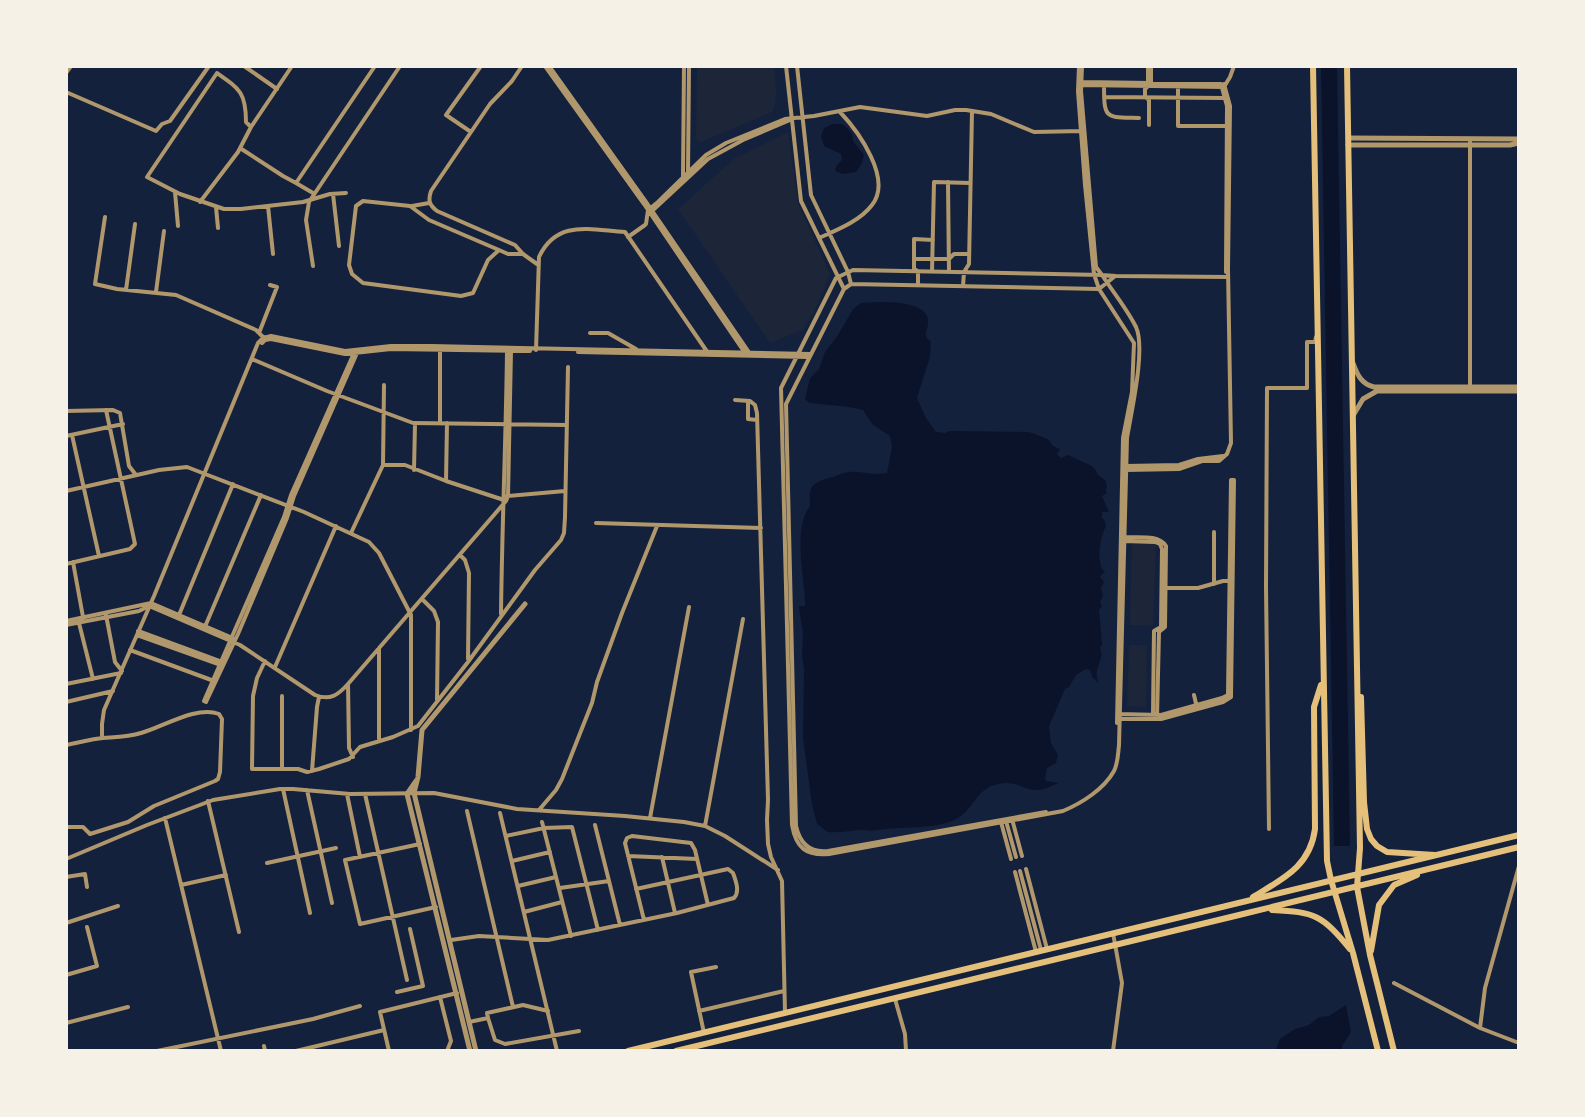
<svg xmlns="http://www.w3.org/2000/svg" width="1585" height="1117" font-family="'Varela Round',sans-serif">
<rect width="100%" height="100%" fill="#14213d"/>
<path fill="#1d2539" d="M697,66H774C775,81 779,98 772,112L701,142L696,139Z
M788,132L798,203L830,274L818,304L803,330L770,343L678,209L734,159Z
M1132,543L1156,544L1153,626L1130,625Z
M1129,645H1147L1146,707L1127,706Z"/>
<path fill="#0b132b" d="M1321,66H1337L1350,846H1334Z
M832,124H842L846,127L852,134L853,141L864,155L862,163L856,172L843,174L835,171L836,166L842,160L841,154L824,146L821,136L824,128Z
M878,302C892,302 932,302 928,324C927,334 922,334 931,342L930,357L917,398L926,418L936,432L945,433L949,431L1029,432L1048,439L1053,446L1060,449L1057,454L1061,458L1068,455L1092,466L1097,472V474L1106,481L1107,488L1105,490L1107,493L1102,496L1109,512H1102V519H1104L1106,526C1100,538 1097,557 1102,569L1105,571L1100,577L1104,582L1101,588L1103,596L1100,602L1102,606L1099,610L1102,645L1100,648C1106,660 1091,669 1099,683L1092,677L1090,670L1086,669L1076,675L1069,687L1065,689L1049,726L1051,743L1058,755L1056,763L1047,768L1045,779L1046,781L1059,783C1051,786 1043,791 1035,790C1021,789 1015,780 999,784C974,788 975,812 952,821C929,830 896,826 871,831C859,828 848,833 835,832C833,832 830,833 828,832C824,830 821,826 817,824L812,805L803,738L804,669L802,655L803,633L799,608V606H805C805,578 792,529 810,506C809,488 810,483 829,478C835,477 841,473 848,472C862,471 873,476 887,473L892,447L890,436L872,424L863,410L849,407L809,403L805,399L810,378L819,369L825,352L838,335L853,309L861,303Z
M1346,1005L1351,1032L1342,1046L1343,1051H1275L1280,1039L1295,1029L1309,1025L1319,1017L1329,1016Z"/>
<g fill="none" stroke-linecap="round" stroke-linejoin="round">
<path stroke="#b1986c" stroke-width="4" d="M244,66L277,89
M522,66L512,81L490,104L431,191C428,200 429,205 437,211L515,245L523,254L537,264
M545,66L644,204L745,353
M549,66L646,202L750,354
M786,66L801,201L844,289
M797,66L811,195L848,272L851,284
M1079,66L1078,91L1085,185L1094,274L1099,289L1134,343L1132,392L1123,438L1117,723
M1082,66L1081,91L1096,267L1102,275C1113,292 1127,309 1136,327C1146,349 1131,413 1127,438L1119,745C1118,754 1118,763 1114,771C1104,789 1082,803 1063,811L829,854C806,856 796,848 792,825L781,388L836,278L853,270L1102,275L1116,276L1228,277
M1148,66V86L1145,89V97L1149,100V125
M66,73L71,66
M1081,82L1221,84
M1151,83V66
M1104,84C1104,120 1105,117 1139,118
M1221,84L1227,106L1226,272
M1081,85L1224,87L1230,77L1234,66
M1178,85V126H1229
M66,92L156,131L162,124L170,121L209,66
M1104,97L1225,98
M251,127L246,122C246,93 240,89 217,73L147,177L180,194L224,209H241L303,202L330,194L346,193
M471,132L446,115L481,66
M1470,142V389
M240,148L283,176L296,183L375,66
M688,172L689,66
M683,176L684,66
M948,182L949,272
M296,183L313,193
M175,192L178,226
M333,194L339,246
M200,202L238,152L251,127L292,66
M268,206L273,254
M412,206L429,203
M216,207L218,228
M652,211L708,159L743,140L790,120
M105,217L95,284L117,289L176,295L256,330L264,338
M646,224L648,210L658,202L706,155L726,143L785,119L814,116L860,107L927,116L955,110H966L991,114L1034,132L1082,131
M628,237L645,225
M819,238C837,230 860,221 872,205C893,179 858,131 840,112
M499,250L488,260L473,293L461,296L363,283L352,274L349,265L356,206L363,201L410,206L429,220L499,250L508,254H523
M914,259H949L954,254H969
M313,266L306,220L309,202L400,66
M932,272L934,182L970,183
M918,284V272L914,268V239L933,240
M963,286L964,272L969,264L972,111
M126,290L135,224
M156,292L164,231
M259,333L277,287L270,285
M590,333H608L636,349
M262,343L265,340L271,339L345,354L391,349L530,351
M536,350L539,257C557,219 590,230 625,232L708,353
M578,352L808,357
M354,353L291,495L284,517L204,701L206,702L238,634L287,518L294,496L357,353
M252,359L327,391L413,423L567,425
M735,400L750,401L755,405L757,413L768,800L767,820L768,844L771,857L782,881L785,1013
M748,401V419L757,420
M66,411L113,410L120,413L129,466L136,475
M440,423V350
M447,423L446,481L504,500
M72,435L99,556
M66,436L123,424
M383,465L384,385
M1125,466L1179,465L1198,459L1223,456
M414,470L415,424
M1125,470L1179,469L1202,461H1219L1227,454L1231,443L1228,269L1230,106L1224,84
M66,491L159,470L187,467L304,512L369,542L379,553L411,615V730
M507,496L565,491
M596,523L761,528
M351,533L383,465H405L446,481
M1124,537C1138,538 1158,534 1166,546L1165,627L1159,632L1157,717
M1124,541L1155,542L1160,544L1162,549L1161,627L1154,631L1153,714
M460,555L465,560L469,573L468,659
M73,562L83,617L79,623L93,679
M66,564L130,549L135,544L106,410
M1214,584V532
M1164,588H1198L1223,581H1230
M422,599L434,611L438,622L437,700
M501,614C502,526 506,438 507,351
M106,615L115,662L122,671
M179,615L233,484
M66,621L151,603L235,639
M66,625L139,611L149,606L240,645L315,695C330,701 338,695 348,684L506,501L508,496L511,351
M204,629L261,495
M138,631L222,662
M137,635L221,665
M379,648V739
M130,650L214,681
M265,661L257,678L253,696L252,769H298L307,772L319,769L349,759L360,747L393,737L418,726L468,662L535,570L561,540L564,533L565,517L568,367
M275,667L336,526
M66,684L121,673
M348,684L349,748L353,757
M1194,695L1197,708
M66,702L113,691
M1118,714L1161,715L1222,698L1228,695L1231,480H1234L1231,697L1223,702L1161,719H1119
M102,738V724L104,710L154,596L258,343L263,338L271,336L345,351L391,346H431L810,354
M66,745C78,743 91,739 103,738C116,737 128,737 141,733C163,727 197,705 219,714L222,719L220,772L218,779L215,781L154,806L128,822L90,834L83,827H66
M282,769V696
M312,771L317,707L319,697
M283,789L310,913
M307,790L332,903
M347,794L360,857
M365,794L407,980
M208,801L239,932
M539,810L556,790L562,779L592,703L597,682L622,613L657,526
M467,811L513,1007
M1046,812L828,851C810,853 800,844 796,826L786,404L844,289L851,284L1099,289L1114,277
M500,813L557,1051
M165,818L221,1051
M650,818L689,607
M1012,819L1022,856
M1006,821L1016,857
M542,822L571,936
M1001,822L1011,859
M595,825L620,925
M705,826L743,619
M1269,829L1266,587L1267,388H1307V342H1315L1316,337
M506,836L544,828L572,827L598,930
M420,844L345,860L360,924L436,907
M628,856L697,859
M662,857L675,913
M66,859L147,825L213,800L280,789H293L350,794L434,793L517,809L625,816L684,822L705,826L725,836L778,870
M512,861L550,852
M267,863L336,848
M1519,866L1485,988L1480,1028L1519,1043
M1026,869L1047,949
M1020,871L1041,950
M1015,872L1036,952
M66,877L85,874L87,887
M181,885L226,875
M518,886L556,877
M560,888L609,881
M524,912L562,902
M644,920L625,843L627,838L632,836L691,843L695,850L708,905
M66,923L118,906
M1113,933L1122,983L1113,1051
M451,940L479,936L548,940L677,913L734,898C740,892 736,881 733,873L728,869L636,889
M66,975L97,966L87,927
M1394,983L1480,1028
M397,992L423,986L410,929
M440,997L451,1041L447,1051
M895,999L905,1034L906,1051
M699,1011L784,991
M488,1018L495,1040L505,1044L579,1031
M469,1022L488,1018L487,1013L523,1005L548,1011
M66,1023L128,1007
M704,1033L691,972L716,967
M264,1046L265,1051
M157,1051L313,1019L360,1006
M296,1051L384,1030
M389,1051L380,1012L457,993"/>
<path stroke="#b1986c" stroke-width="5" d="M1348,138L1519,139
M1348,145H1510L1519,143
M1353,363C1357,374 1361,384 1374,387H1519
M1354,414L1363,399L1377,391H1519
M416,781L407,794L470,1051
M476,1051L414,793L418,777L422,730L525,604"/>
<path stroke="#e5c07b" stroke-width="6" d="M1313,66L1327,861L1331,880L1353,953L1378,1051
M1347,66L1360,848L1357,887L1370,955L1394,1051
M1361,697L1364,802L1367,829L1371,839L1377,846L1387,852L1435,855
M1253,897C1282,879 1310,867 1315,829L1314,707L1321,685
M1272,910C1315,912 1322,915 1350,949
M1371,951L1379,905L1394,885L1417,875
M628,1051L1519,835
M676,1051C957,984 1238,915 1519,847"/>
</g>
<rect width="1585" height="1117" fill="none" stroke="#f6f1e7" stroke-width="136"/>
</svg>
